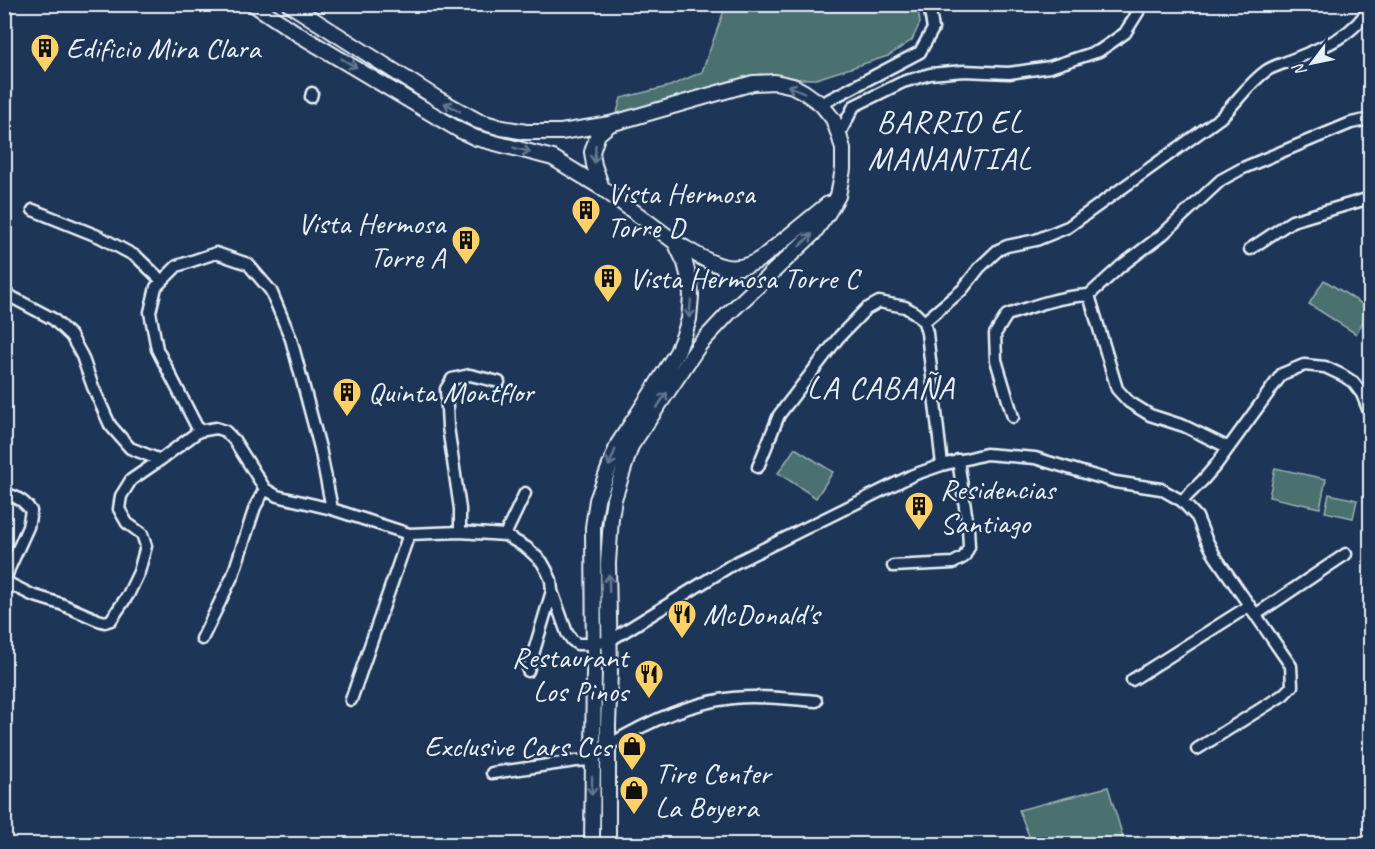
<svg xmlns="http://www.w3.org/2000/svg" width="1375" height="849" font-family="Caveat,sans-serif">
<rect width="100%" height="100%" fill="#1d3557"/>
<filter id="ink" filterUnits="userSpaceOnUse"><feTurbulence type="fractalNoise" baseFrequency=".0167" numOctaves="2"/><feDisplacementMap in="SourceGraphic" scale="12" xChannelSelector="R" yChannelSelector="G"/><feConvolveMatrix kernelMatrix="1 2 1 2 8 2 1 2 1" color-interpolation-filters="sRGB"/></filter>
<g filter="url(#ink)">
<path fill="#4c6f70" stroke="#9ab0b4" stroke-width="1.5" d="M912,4L918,8L920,23L912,40L888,56L816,79H794L760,74L616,116L621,98L670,86L702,72L726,5Z
M1324,280L1370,309L1356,334L1309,304Z
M795,448L833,472L816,498L778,473Z
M1275,468L1326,479L1320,508L1269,497Z
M1329,494L1357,500L1353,518L1325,512Z
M1108,787L1125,844H1032L1019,810Z"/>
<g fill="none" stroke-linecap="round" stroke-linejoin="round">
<g stroke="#e8f1f8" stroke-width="15">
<path id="minor" d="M311,97L312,93
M821,104L920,52L933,29L930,11L927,4
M839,135L854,106L903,82L930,74L964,71L1009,73L1050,67L1099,51L1125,33L1143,4
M33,210L100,237L137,257L162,281
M1250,249L1292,221L1370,198
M4,293L53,319L71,336L82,356L93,387L110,425L130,448L160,460
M1089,295L1117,389L1129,402L1150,415L1184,426L1227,447
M924,322L962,290L980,267L998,250L1007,246L1036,240L1068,227L1220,118C1236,103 1248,84 1266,71C1273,66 1283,64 1291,60C1321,48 1355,36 1370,6
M1013,417L996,360L995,334L1007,315C1033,306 1061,296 1089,295L1121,266L1162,235L1221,180L1243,168L1351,123L1370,119
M199,431L157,349L150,312L156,287L177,266L216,253L248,264L271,291L291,339L320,448L332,509
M758,467L779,415L839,337L866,309L879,302L905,307L915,313L924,322L927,333L942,465
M13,496C21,500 26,503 31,511L28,527L9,569L6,578L7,581L10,584L32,595L61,604L98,620L105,622L111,620L128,595L139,572L146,546L142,534L127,523L119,509L121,496L131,480L160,460L199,431L216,428L225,431L234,440L265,489L277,496L332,509L409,534L460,532L505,535L527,548L542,562L547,571L551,580L552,591L567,633L572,640L577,644H594L609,641L735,563L913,475L942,465L986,454L1035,458L1115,482L1161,489L1182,501L1203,480L1216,465L1282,374L1304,365L1325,367L1342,375L1353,382L1362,394L1370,414
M1182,501L1197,517L1206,539L1215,556L1291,666L1292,686L1283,695L1197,749
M460,532V509L448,427L446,389L452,379L470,375L499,382
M505,535L525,493
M893,566L953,563L964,557L969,547L968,527L958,460
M1255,615L1346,554
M202,639L233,575L255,507L265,489
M528,671L552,591
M1132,680L1249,606
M351,700L409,534
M609,745C647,722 688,703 733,698C760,695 789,699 816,701
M492,773L576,761L592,760"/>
</g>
<g stroke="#e8f1f8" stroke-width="18">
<path id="secondary" d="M253,4L298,34L459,130L476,138L553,158L602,188L675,242L685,263L690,282L691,296L689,319L684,335L677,352L650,395L618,444L597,500L593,527L594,670L592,844
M289,4L438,99L478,121L502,128L526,132H561L610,124L753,83L775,82L793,86L804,92L821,104L833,119L839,135L843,149V169L838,196L828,213L813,234L728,314L700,344L631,446L614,499L611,518L608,563L610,672L608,725V844
M602,188L594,165L592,152L598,134L610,124
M675,242C705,259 730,281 763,257L828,204"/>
</g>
<use href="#minor" stroke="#1d3557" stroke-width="10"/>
<use href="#secondary" stroke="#1d3557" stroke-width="14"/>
</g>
<defs><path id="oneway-shaft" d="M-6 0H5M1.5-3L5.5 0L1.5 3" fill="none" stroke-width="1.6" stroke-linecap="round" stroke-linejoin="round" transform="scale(1.5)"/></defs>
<g stroke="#64778f">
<use href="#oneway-shaft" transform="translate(349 63) rotate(30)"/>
<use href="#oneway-shaft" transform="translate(796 89) rotate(-157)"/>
<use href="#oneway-shaft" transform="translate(452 107) rotate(-151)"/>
<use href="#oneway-shaft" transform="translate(522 150) rotate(15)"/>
<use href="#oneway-shaft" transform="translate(595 154) rotate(94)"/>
<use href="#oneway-shaft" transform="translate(806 240) rotate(-44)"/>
<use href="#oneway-shaft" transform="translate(690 309) rotate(96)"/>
<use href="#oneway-shaft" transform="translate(662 400) rotate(-56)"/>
<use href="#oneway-shaft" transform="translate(612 458) rotate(112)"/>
<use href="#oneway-shaft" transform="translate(609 583) rotate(-91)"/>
<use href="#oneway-shaft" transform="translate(592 786) rotate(90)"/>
</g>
</g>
<defs>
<g id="building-pin" transform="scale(1.5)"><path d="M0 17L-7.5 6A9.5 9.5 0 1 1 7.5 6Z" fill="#ffd166" stroke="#1d3557"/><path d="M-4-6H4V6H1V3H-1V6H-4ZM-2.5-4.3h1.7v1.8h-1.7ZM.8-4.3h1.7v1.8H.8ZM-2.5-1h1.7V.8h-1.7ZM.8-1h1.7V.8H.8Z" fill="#111"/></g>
<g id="restaurant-pin" transform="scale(1.5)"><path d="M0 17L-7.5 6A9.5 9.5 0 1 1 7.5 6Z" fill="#ffd166" stroke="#1d3557"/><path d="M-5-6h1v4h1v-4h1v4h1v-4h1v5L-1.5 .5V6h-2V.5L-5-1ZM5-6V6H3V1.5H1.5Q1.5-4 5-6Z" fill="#111"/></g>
<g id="shop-pin" transform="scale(1.5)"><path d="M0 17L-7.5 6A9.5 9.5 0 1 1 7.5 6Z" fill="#ffd166" stroke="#1d3557"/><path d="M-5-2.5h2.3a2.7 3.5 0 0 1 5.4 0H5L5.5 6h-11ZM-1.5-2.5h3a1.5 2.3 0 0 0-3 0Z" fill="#111"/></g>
</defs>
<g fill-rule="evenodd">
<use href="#building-pin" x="45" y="48"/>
<use href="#building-pin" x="586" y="210"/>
<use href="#building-pin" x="466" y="240"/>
<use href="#building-pin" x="608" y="278"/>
<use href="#building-pin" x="347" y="392"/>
<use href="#building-pin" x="919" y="506"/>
<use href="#restaurant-pin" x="682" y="614"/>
<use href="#restaurant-pin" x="649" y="674"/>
<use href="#shop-pin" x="632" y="746"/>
<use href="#shop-pin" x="634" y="790"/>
</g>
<g text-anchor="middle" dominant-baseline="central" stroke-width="4.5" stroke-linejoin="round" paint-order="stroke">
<g font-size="30" fill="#e8f1f8" stroke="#1d3557" text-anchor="start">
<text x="66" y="48">Edificio Mira Clara</text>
<text x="607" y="193">Vista Hermosa<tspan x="607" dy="34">Torre D</tspan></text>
<text x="445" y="223" text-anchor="end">Vista Hermosa<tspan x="445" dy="34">Torre A</tspan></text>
<text x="629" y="278">Vista Hermosa Torre C</text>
<text x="368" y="392">Quinta Montflor</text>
<text x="940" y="489">Residencias<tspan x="940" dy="34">Santiago</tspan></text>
<text x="703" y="614">McDonald's</text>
<text x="628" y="657" text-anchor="end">Restaurant<tspan x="628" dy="34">Los Pinos</tspan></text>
<text x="611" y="746" text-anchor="end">Exclusive Cars Ccs</text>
<text x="655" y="773">Tire Center<tspan x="655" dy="34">La Boyera</tspan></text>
</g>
<g font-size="32" letter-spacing="1.5" fill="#e8f1f8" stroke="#1d3557">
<text x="950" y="121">BARRIO EL<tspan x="950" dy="37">MANANTIAL</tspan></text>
<text x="881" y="387">LA CABAÑA</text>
</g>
</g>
<rect width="1375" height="849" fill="none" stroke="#1d3557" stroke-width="24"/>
<rect x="12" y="12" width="1351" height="825" fill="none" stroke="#e8f1f8" stroke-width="2" filter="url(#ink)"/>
<g transform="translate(1312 63) rotate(238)" stroke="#1d3557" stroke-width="4.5" paint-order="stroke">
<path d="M0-4.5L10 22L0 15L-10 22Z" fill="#e8f1f8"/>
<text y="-9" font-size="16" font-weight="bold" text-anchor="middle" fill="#e8f1f8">N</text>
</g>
</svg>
